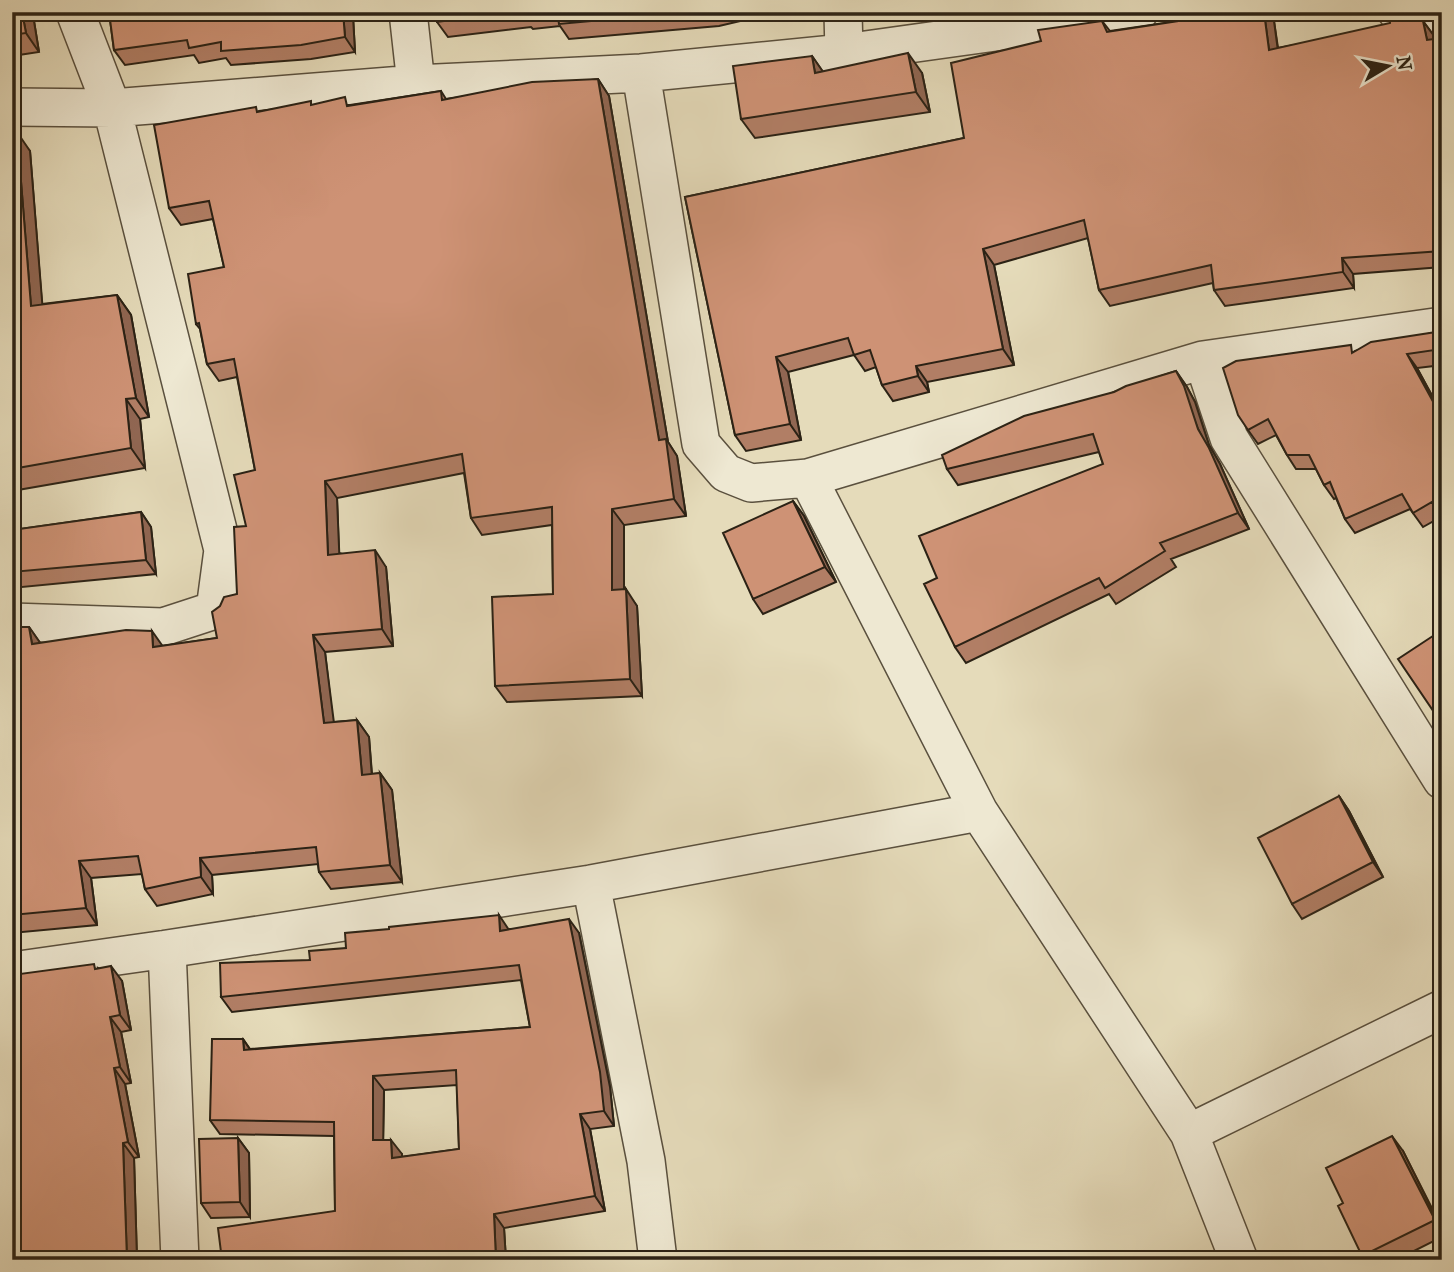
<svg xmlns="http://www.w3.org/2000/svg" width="1454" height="1272" font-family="'IM FELL French Canon',serif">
<rect width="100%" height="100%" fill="#e5dbba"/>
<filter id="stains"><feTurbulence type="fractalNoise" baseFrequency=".00286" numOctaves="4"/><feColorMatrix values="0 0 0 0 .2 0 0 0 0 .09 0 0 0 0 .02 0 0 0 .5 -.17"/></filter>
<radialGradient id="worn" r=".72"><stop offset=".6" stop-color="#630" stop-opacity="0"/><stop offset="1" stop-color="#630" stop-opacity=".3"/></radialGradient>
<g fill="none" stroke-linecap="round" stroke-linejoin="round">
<g stroke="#5a503e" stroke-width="40">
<path id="minor" d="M408,12L416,84
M843,12L844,53
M1397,12L1442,16
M641,73L701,444L726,473L751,483L808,478L1203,360L1442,326
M12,107L112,108L416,84L641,73L844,53L1139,12
M1203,360L1229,438L1442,780
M808,478L979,812L1189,1133L1239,1260
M12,622L163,627L215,610L223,550L112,108L75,12
M591,884L646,1161L658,1260
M167,949L180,1260
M12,971L167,949L591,884L979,812
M1189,1133L1442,1009"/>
</g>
<use href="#minor" stroke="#eee8d2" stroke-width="37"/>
</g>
<path fill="#b17e65" stroke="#2b2215" stroke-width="2" fill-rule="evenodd" d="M12,12L33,15L39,52L12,56Z
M109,12H364L365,15L353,16L355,52L311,59L231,65L226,58L199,63L194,55L125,65L114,50Z
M436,12H779L719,26L569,39L560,26L533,29L531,27L448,37L437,22Z
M1211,12H1268L1274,21L1278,48L1423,21L1434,36L1435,39L1442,38V267L1353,274L1354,288L1225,306L1214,290L1213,283L1110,306L1099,290L1088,238L994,265L1014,365L927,382L929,392L893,401L882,385L876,367L865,371L854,355L788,372L801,440L746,451L735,435L685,197L964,138L1041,41L1102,21L1110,31L1212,16Z
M812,56L823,72L922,73L930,112L755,138L741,119Z
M598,79L609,96L668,442L677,456L686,516L624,525V589L637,606L642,696L507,702L495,686L553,594L552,525L482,535L471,518L464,473L337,498L339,553L386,567L393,646L325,652L333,722L357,720L369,737L372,774L380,773L392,790L402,882L331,889L319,872L318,864L212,875L213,894L157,906L145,889L142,874L91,878L97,925L12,933V627H29L40,643L162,646L217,638L237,594L255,470L237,377L219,381L207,364L200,329L196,324L224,267L213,219L181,225L169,208L259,111L313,105H350L441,91L446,99Z
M12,132L30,151L42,304L117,295L131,315L149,417L140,419L145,468L12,491Z
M1442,330V365L1417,368L1442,414V518L1441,517L1423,527L1410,509L1355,533L1345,519L1336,498L1334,499L1324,485L1316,469H1296L1287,455L1276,435L1258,444L1248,430L1355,351L1436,332Z
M1176,371L1187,387L1195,402L1209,445L1220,464L1249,529L1171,559L1176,567L1116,604L1109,594L966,663L955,647L937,578L1103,464L1099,452L958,485L947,469L1114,392Z
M793,501L804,516L836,582L763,614L753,599Z
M141,512L151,527L156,574L12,588V530Z
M1339,796L1349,811L1383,877L1302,919L1292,904Z
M508,929L579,933L610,1087L614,1126L590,1129L605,1211L504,1228L506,1260H222L335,1211L334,1136L220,1134L210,1120L243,1039L250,1049L530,1027L521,980L232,1012L221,997L310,960L346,948ZM457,1085L459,1149L402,1157V1154L383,1140L384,1090Z
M98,968L122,981L131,1030L121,1032L131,1083L125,1084L139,1157L134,1158L137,1260Z
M238,1138L249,1153L250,1217L211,1218L201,1203Z
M1403,1151L1442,1228V1237L1396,1260H1365L1362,1256L1343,1203Z"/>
<path fill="#906652" stroke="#2b2215" stroke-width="2" d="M22,12H31L33,15L39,52L26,33Z
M343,12H350L353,16L355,52L345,37Z
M1264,12H1268L1274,21L1280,66L1269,50Z
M1423,21L1434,36L1438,56L1427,40Z
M908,53L922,73L930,112L916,92Z
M812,56L826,76L815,73Z
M598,79L609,96L668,442L677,456L686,516L674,499L659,440Z
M17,132L30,151L44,325L31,306Z
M983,249L994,265L1014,365L1003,349Z
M1342,258L1353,274L1354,288L1343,272Z
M117,295L131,315L149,417L136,398Z
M1407,354L1417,368L1442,414V418Z
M776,357L788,372L801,440L790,424Z
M916,366L927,382L929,392L918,376Z
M1176,371L1187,387L1195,402L1209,445L1220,464L1249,529L1238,513L1198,429Z
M126,399L140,419L145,468L131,448Z
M325,481L337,498L340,571L328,555Z
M793,501L804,516L836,582L825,567Z
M612,509L624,525V607L612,590Z
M141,512L151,527L156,574L146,560Z
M375,550L386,567L393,646L382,629Z
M626,589L637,606L642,696L630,679Z
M29,627L41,644H32Z
M152,631L164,648L153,647Z
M313,635L325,652L336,739L324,723Z
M357,720L369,737L373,792L362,775Z
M380,773L392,790L402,882L390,865Z
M1339,796L1349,811L1383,877L1373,862Z
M200,858L212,875L213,894L201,877Z
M79,861L91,878L97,925L86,908Z
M499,915L509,930L500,931Z
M569,919L579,933L610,1087L614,1126L604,1111Z
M111,966L122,981L131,1030L120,1015Z
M110,1017L121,1032L131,1083L120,1067Z
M243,1039L253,1054L244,1050Z
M114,1068L125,1084L139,1157L128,1142Z
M373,1076L384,1090L383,1154L373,1140Z
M580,1114L590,1129L605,1211L595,1196Z
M1392,1136L1403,1151L1442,1230L1435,1220Z
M238,1138L249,1153L250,1217L240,1202Z
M391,1140L402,1154V1173L392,1158Z
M123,1143L134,1158L137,1260H127Z
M494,1214L504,1228L506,1260H496Z"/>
<path fill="#ce9275" stroke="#2b2215" stroke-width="2" fill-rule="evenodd" d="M12,12H22L26,33L12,35Z
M109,12H343L345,37L301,45L221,51V42L189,48L187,40L114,50Z
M436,12H515L437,22Z
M522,12H539L522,14Z
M557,12H691L559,24Z
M1211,12H1264L1269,50L1390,23V19L1396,18L1423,21L1427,40L1442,38V251L1342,258L1343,272L1214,290L1211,265L1099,290L1084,220L983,249L1003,349L916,366L918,376L882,385L870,350L854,355L848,338L776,357L790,424L735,435L685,197L964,138L951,63L1041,41L1038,30L1102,21L1107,32L1212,16Z
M908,53L916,92L741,119L733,66L812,56L815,73Z
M598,79L659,440L666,439L674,499L612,509V590L626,589L630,679L495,686L492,597L553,594L552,507L471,518L462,454L325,481L328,555L375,550L382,629L313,635L324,723L357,720L362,775L380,773L390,865L319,872L316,847L200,858L201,877L145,889L138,856L79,861L86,908L12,915V627H29L32,644L126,630L152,631L153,647L217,638L212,612L220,606L224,597L237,594L234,527L246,526L234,475L255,470L234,359L207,364L199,323L196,324L188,274L224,267L209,201L169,208L154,125L256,107L257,112L311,101V105L345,97L347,106L441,91L442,100L532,82Z
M12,132H17L31,306L117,295L136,398L126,399L131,448L12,469Z
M1442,330V349L1407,354L1442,418V507L1436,510L1432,502L1413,513L1402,494L1345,519L1330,482L1324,485L1309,455H1287L1268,419L1248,430L1238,415L1223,368L1236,361L1351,345L1352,353L1371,342L1436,332Z
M1176,371L1184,386L1198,429L1209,448L1238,513L1160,543L1165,551L1105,588L1099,578L955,647L924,584L937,578L919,536L1103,464L1093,434L947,469L942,455L1024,416L1114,392L1126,386Z
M793,501L825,567L753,599L723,533Z
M141,512L146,560L12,572V530Z
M1442,630V715L1438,718L1398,659Z
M1339,796L1373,862L1292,904L1258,838Z
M499,915L500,931L569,919L600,1072L604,1111L580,1114L595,1196L494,1214L496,1260H222L218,1228L335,1211L334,1122L210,1120L212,1039H243L244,1050L530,1027L519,965L221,997L220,963L310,960L309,951L346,948L345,933L389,929V927ZM456,1070L459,1149L392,1158L391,1140H373V1076Z
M94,964L95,969L111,966L120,1015L110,1017L120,1067L114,1068L128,1142L123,1143L127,1260H12V975Z
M1392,1136L1435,1220L1362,1256L1338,1206L1343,1203L1326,1168Z
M238,1138L240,1202L201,1203L199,1139Z"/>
<rect width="1454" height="1272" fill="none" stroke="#e5dbba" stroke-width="42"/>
<rect x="14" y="14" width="1426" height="1244" fill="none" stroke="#2b2215" stroke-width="3.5"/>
<rect x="21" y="21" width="1412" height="1230" fill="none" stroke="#2b2215" stroke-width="2"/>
<g transform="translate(1388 66) rotate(80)" stroke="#eee8d2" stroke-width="5" paint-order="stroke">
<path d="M0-5L12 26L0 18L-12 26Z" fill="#2b2215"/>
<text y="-10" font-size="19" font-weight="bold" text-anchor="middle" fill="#2b2215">N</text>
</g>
<rect width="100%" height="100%" filter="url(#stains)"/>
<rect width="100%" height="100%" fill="url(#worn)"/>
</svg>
